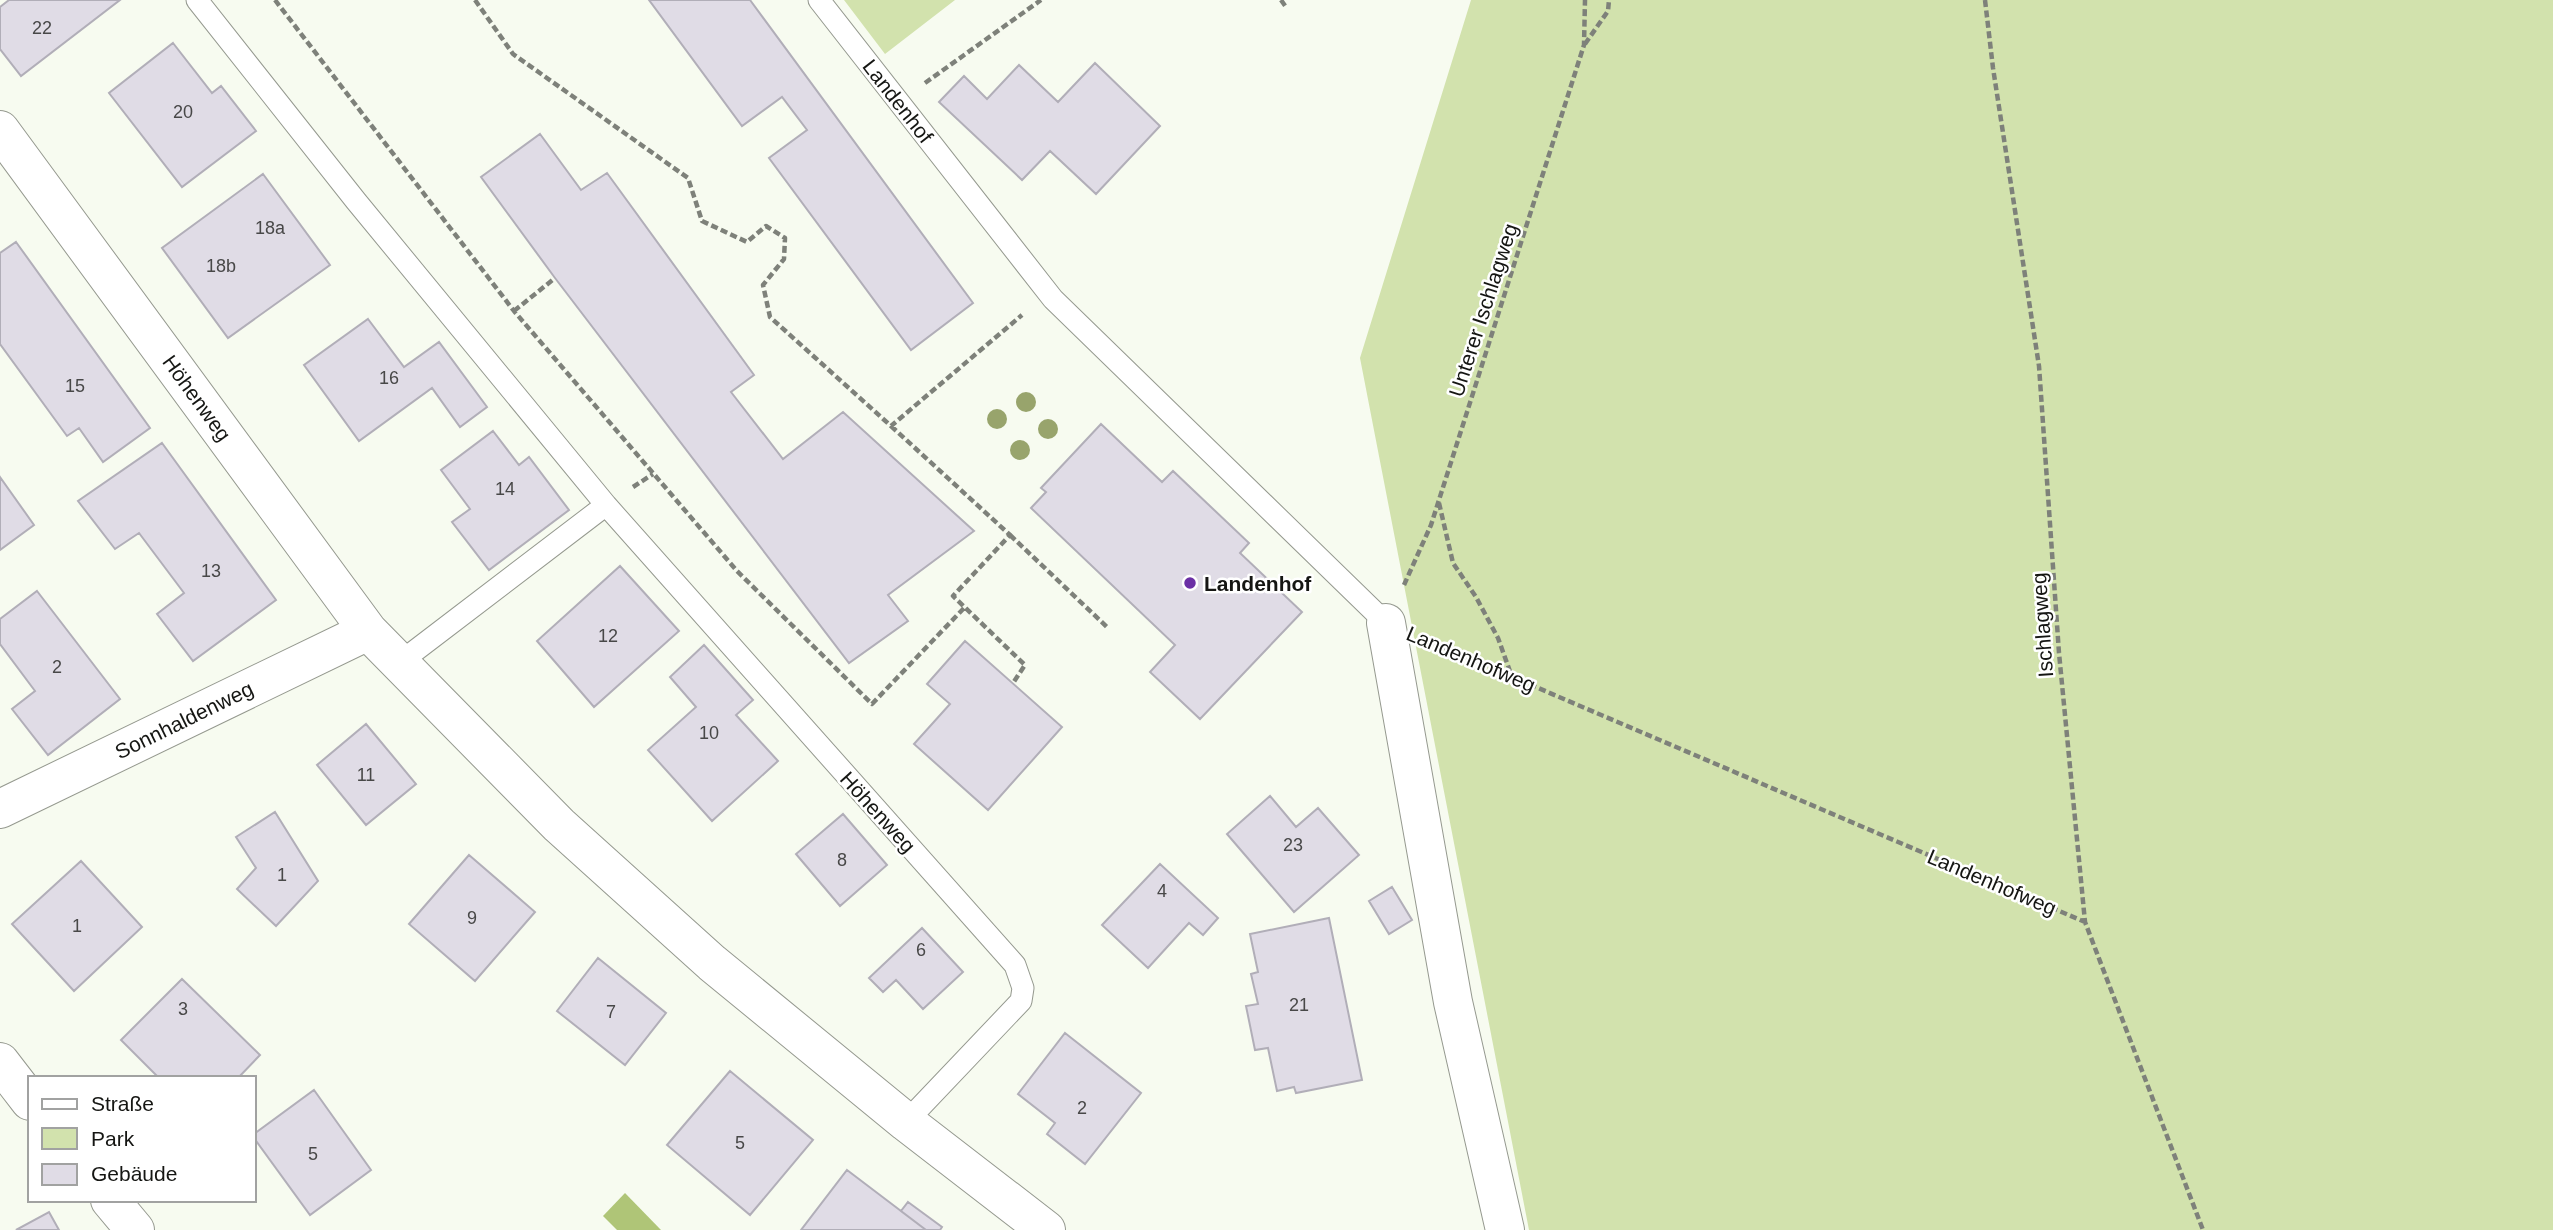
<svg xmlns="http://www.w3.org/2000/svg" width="2553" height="1230" font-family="Arial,sans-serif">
<rect width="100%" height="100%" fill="#f7fbf0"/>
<path fill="#d2e2ad" d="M844,0H955L885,54Z
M1471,0H2553V1230H1529L1360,358Z"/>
<path fill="#afc577" d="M625,1193L661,1230H617L603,1216Z"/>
<path fill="#e0dce6" stroke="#b1aeb8" stroke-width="2" d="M9,0H120L21,76L0,49V7Z
M649,0H750L973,303L911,350L769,158L807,130L782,97L742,126Z
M173,43L212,93L221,86L256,131L182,187L109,93Z
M1095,63L1160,126L1096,194L1050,151L1022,180L939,102L964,76L987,99L1019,65L1058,102Z
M540,134L581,190L607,173L754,375L731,392L783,459L843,412L974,531L888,595L908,621L849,663L555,278L481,177Z
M263,174L330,265L228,338L162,248Z
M16,242L150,428L103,462L79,428L67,436L0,344V253Z
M368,319L404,367L439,342L487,407L460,427L432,388L359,441L304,365Z
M1101,424L1162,482L1173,471L1249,543L1240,553L1302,612L1200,719L1150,672L1175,645L1031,508L1046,492L1041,488Z
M493,431L519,465L529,457L569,510L489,570L452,522L470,509L441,470Z
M162,443L276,600L193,661L157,614L184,593L139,533L115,549L78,501Z
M0,477L34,525L0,550Z
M620,566L679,631L594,707L537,641Z
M37,591L120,699L48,755L12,709L35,691L0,644V619Z
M965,641L1062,727L988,810L914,744L950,704L927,684Z
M704,645L753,700L736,715L778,761L712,821L648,750L696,707L670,677Z
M366,724L416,784L366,825L317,765Z
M1270,796L1296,827L1318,808L1359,855L1294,912L1227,834Z
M275,812L318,881L276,926L237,889L256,868L236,837Z
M843,814L887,865L840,906L796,854Z
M469,855L535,912L475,981L409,924Z
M81,861L142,927L74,991L12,924Z
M1160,864L1218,918L1203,935L1189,923L1148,968L1102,925Z
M1392,887L1412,920L1389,934L1369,901Z
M1329,918L1362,1080L1296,1093L1294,1087L1277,1091L1268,1048L1255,1050L1246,1006L1258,1004L1251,974L1258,972L1250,934Z
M922,928L963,972L923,1009L896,980L883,992L869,978Z
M598,958L666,1013L625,1065L557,1011Z
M182,979L260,1055L238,1078H159L121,1040Z
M1065,1033L1141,1093L1085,1164L1047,1134L1055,1123L1018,1094Z
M730,1071L813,1140L750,1215L667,1145Z
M314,1090L371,1170L310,1215L254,1138V1134Z
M847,1170L901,1211L926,1230H801Z
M908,1202L942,1227L940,1230H926L901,1211Z
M49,1212L59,1230H16Z"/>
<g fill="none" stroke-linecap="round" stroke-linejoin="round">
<g stroke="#95998f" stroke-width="23">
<path id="service" d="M197,0L356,201L606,505L1015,965L1023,988L1021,1001L906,1122
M819,0L1053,299L1386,623
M399,663L606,505"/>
</g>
<g stroke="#95998f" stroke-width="40">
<path id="minor" d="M0,130L368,631L559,825L712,963L906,1122L1046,1230
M1386,623L1453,1002L1505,1230
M0,809L368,631
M0,1062L30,1101
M110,1200L135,1230"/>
</g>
<path stroke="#7e817a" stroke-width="4.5" stroke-dasharray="7 3.5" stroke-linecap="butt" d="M275,0L514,311L737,571L872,704L965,607
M475,0L513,54L688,178L702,221L747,242L766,226L785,238L784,259L763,285L770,317L891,426L1022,315
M1281,0L1286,7
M1985,0L1993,68L2039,366L2059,653L2085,922L2203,1230
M1585,44L1608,11L1609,0
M925,83L1041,0
M514,311L555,278
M891,426L1010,535L953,596L1025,665L1013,683
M633,487L653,474
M1439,503L1453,563L1476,597L1498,638L1512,677
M1010,535L1107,627
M1404,585L1431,525L1584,45L1585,0
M1433,643L2085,922"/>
<use href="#service" stroke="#fff" stroke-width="21"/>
<use href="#minor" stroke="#fff" stroke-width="38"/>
</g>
<g fill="#98a46c">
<circle cx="1026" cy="402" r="10"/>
<circle cx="997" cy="419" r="10"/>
<circle cx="1048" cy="429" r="10"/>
<circle cx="1020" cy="450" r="10"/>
</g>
<circle fill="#6b2fa5" stroke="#fff" stroke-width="2.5" cx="1190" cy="583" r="7"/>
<g text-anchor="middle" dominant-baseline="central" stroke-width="5" stroke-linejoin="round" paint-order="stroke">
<g font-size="18" fill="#484848">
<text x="42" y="28">22</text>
<text x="183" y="112">20</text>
<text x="270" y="228">18a</text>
<text x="221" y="266">18b</text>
<text x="389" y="378">16</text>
<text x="75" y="386">15</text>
<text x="505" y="489">14</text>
<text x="211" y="571">13</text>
<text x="608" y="636">12</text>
<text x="57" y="667">2</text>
<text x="709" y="733">10</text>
<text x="366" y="775">11</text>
<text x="1293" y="845">23</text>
<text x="842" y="860">8</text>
<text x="282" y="875">1</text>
<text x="1162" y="891">4</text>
<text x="472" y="918">9</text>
<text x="77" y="926">1</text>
<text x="921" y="950">6</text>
<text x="1299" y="1005">21</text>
<text x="183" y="1009">3</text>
<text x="611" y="1012">7</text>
<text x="1082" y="1108">2</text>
<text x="740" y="1143">5</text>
<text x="313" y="1154">5</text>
</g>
<g font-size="21" fill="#151613" stroke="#fff">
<text transform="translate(898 101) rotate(52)">Landenhof</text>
<text transform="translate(1483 310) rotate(-72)">Unterer Ischlagweg</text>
<text transform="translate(197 398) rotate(54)">Höhenweg</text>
<text transform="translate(2042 625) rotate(-94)">Ischlagweg</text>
<text transform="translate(1471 659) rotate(23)">Landenhofweg</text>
<text transform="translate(184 720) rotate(-26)">Sonnhaldenweg</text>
<text transform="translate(878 812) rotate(48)">Höhenweg</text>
<text transform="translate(1992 882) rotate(23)">Landenhofweg</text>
</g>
<g font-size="21" font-weight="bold" fill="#151613" stroke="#fff" text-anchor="start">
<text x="1204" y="583">Landenhof</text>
</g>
</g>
<rect x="28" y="1076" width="228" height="126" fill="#ffffff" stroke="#a1a2a1" stroke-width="2"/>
<rect x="42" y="1099" width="35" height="10" fill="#ffffff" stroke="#a1a2a1" stroke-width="2"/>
<text x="91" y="1111" font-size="21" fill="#151613">Straße</text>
<rect x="42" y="1128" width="35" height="21" fill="#d2e2ad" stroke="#a1a2a1" stroke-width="2"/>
<text x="91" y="1146" font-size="21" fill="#151613">Park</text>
<rect x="42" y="1164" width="35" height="21" fill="#e0dce6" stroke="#a1a2a1" stroke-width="2"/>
<text x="91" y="1181" font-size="21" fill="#151613">Gebäude</text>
</svg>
